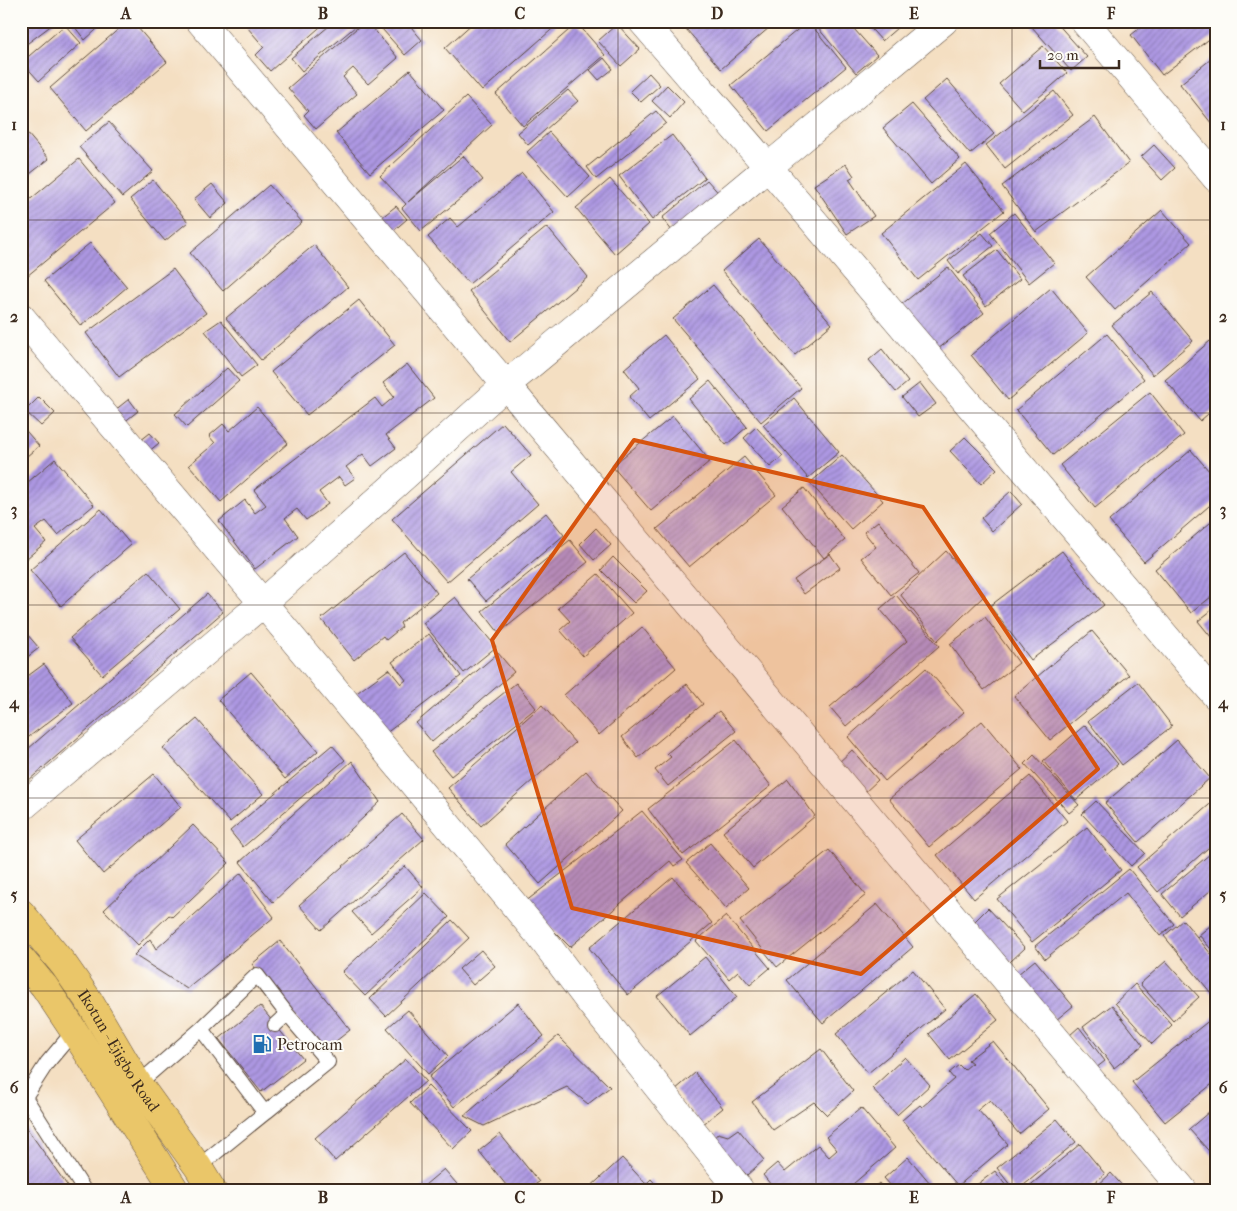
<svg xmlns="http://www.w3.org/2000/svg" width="1237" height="1211" font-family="'IM FELL French Canon',serif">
<defs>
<pattern id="building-hatch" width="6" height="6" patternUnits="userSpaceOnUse" patternTransform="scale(1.25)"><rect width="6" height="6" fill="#ad98e3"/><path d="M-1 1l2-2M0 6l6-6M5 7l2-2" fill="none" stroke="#8e7cb7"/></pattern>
</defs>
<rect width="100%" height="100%" fill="#fdfcf7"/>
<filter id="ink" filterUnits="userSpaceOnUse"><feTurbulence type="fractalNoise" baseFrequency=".02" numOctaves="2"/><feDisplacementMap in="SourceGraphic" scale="10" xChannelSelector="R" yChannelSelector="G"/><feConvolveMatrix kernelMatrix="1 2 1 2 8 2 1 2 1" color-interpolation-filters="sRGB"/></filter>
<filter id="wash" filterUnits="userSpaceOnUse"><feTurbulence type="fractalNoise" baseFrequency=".0096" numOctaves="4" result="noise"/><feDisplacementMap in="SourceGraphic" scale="20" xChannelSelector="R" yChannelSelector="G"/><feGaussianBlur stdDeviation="1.12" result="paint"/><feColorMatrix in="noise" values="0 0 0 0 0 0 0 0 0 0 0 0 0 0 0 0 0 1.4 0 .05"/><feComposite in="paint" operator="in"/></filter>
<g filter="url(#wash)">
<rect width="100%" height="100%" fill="#f4dfc2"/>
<g id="blocks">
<path fill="url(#building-hatch)" d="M21,21H57L24,46L21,43Z
M70,21H106L85,40Z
M128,21H132L167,62L86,131L50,88Z
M254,21H327L270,71L256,55L264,47L247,27Z
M335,21H362L302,71L291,58Z
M365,21H367L398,58L368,84L353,68L343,77L357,94L316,129L304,115L308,111L288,88Z
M375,21H406L422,40L405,55Z
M475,21H558L559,23L482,91L445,48Z
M695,21H777L721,69L686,29Z
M808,21L846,67L768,131L731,85Z
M812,21H847L877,55L856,73Z
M864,21H905L882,41Z
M1039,21H1055L1087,57L1071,71L1032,27Z
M1149,21H1216V34L1162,75L1131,35Z
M577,23L605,55L523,126L496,94Z
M617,24L640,49L621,66L598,41Z
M65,25L81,43L39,81L22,62Z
M1043,46L1067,73L1023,111L999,84Z
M1216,55V129L1180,84Z
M604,58L613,69L599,80L590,70Z
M410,70L444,110L370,173L336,133Z
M649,73L660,85L641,102L630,91Z
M947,79L994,134L970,154L923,100Z
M667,85L684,102L670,118L652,101Z
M568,90L578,101L528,145L518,133Z
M1054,91L1073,115L1005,169L986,145Z
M466,97L492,125L408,202L463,156L483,180L421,231L402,208L406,204L380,176Z
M912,104L960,159L931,184L883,128Z
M656,111L666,123L596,179L587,167Z
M1095,117L1129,163L1036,232L1002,186Z
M109,122L153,171L122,197L79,147Z
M21,126L49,159L21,181Z
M549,132L590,177L568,197L527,152Z
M672,135L705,178L652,220L619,176Z
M1154,145L1175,168L1162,180L1141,157Z
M79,159L115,203L21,281V207Z
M846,164L854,176L849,179L874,216L847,234L814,185Z
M966,164L1004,211L918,280L881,233Z
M522,173L554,212L469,284L428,237L450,218L458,227Z
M610,179L649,224L615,254L576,208Z
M153,180L188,222L165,241L130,199Z
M707,180L722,197L676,236L662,218Z
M212,184L228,203L210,218L194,199Z
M269,185L302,222L223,291L190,253Z
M396,206L407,219L392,232L381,218Z
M1162,210L1191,243L1115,310L1086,277Z
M1014,213L1054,263L1029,283L990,233Z
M547,227L588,277L510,342L469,291Z
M982,233L993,246L958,274L948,261Z
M759,239L832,324L795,355L722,271Z
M90,243L127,287L81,326L44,281Z
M314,245L348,287L261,360L226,318Z
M997,250L1020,279L986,306L963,276Z
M948,267L984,313L938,349L902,304Z
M173,269L206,313L119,377L86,333Z
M713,285L801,388L761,422L673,319Z
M1051,288L1088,333L1008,400L971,355Z
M1152,292L1193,341L1153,375L1112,325Z
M359,300L395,345L307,415L271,372Z
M221,320L257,365L241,377L205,331Z
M1107,334L1144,379L1053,455L1016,410Z
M664,335L700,379L649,421L629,397L639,388L624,369Z
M1210,341L1216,348V407L1200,421L1165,380Z
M882,349L908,382L896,392L869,360Z
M407,364L434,398L386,435L396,448L372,466L363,454L346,467L355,478L345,485L339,477L319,492L328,504L306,520L297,509L285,518L298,536L255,569L219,521L245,500L255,513L266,505L254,490L375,398L382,407L394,397L383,383Z
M227,368L239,381L187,427L175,414Z
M710,381L747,427L726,445L689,399Z
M920,383L936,404L918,417L902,397Z
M1150,392L1184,435L1095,508L1060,465Z
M39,397L55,413L41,426L25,411Z
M794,398L839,452L808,478L763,425Z
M129,399L138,411L123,423L114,411Z
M257,407L288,443L221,502L189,465L215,443L209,436L223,424L229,431Z
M673,416L710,461L651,511L612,466Z
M503,423L531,455L511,472L538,504L447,582L392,519Z
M21,425L39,446L21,461Z
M756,427L783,456L770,467L744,438Z
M150,433L159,443L148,452L140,441Z
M965,437L997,469L981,484L950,451Z
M1191,450L1216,479V500L1144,562L1109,521Z
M842,455L883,501L851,529L810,483Z
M744,457L776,495L689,567L657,529Z
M55,459L94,505L58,535L46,521L35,529L46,542L21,563V488Z
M804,488L845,540L824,558L782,506Z
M1011,491L1022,504L992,531L981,518Z
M101,509L131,545L61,606L30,570Z
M546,513L564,535L486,601L467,579Z
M1216,518V593L1191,613L1155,569Z
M878,521L919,573L891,595L861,558L876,547L864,532Z
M596,528L611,545L594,560L580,544Z
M570,540L588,562L499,633L482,611Z
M946,551L985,595L937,641L900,594Z
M1062,551L1104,605L1031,660L990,606Z
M404,552L437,593L400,623L402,627L386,640L383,636L354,660L321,619Z
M830,554L840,568L804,594L794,580Z
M613,557L647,591L634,603L601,570Z
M148,571L180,609L102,675L70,638Z
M598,574L632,613L583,656L560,630L570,621L558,608Z
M207,594L223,612L21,787V755Z
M896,595L939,646L846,726L830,707L907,641L880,609Z
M455,597L496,647L464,673L423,623Z
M1216,607V643L1198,621Z
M985,617L1019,663L984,690L950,644Z
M21,627L39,648L21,662Z
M642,627L676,668L599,735L564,695Z
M1092,631L1129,675L1050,740L1014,696Z
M429,634L461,676L385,734L354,695L389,669L401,684L406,680L392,662Z
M498,653L514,672L432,742L416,723Z
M44,664L73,703L21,743V681Z
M926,668L964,712L885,781L848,737Z
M251,672L318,751L285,779L218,700Z
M1138,682L1172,726L1122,765L1088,721Z
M516,683L536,708L451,776L431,752Z
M687,684L703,704L638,758L622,737Z
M542,705L575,743L481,826L448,788Z
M719,711L736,731L668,786L655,770L671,757L667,753Z
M197,719L263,794L230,822L163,748Z
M982,721L1022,769L929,847L889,799Z
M1085,725L1118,764L1076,800L1043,761Z
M736,740L771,786L683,855L648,809Z
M1177,740L1210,778L1138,842L1105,803Z
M332,745L345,760L243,847L230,831Z
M852,750L878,780L863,794L836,765Z
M1034,755L1079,805L1069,813L1025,764Z
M352,761L380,802L273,902L240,862Z
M586,771L622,811L540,884L505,844Z
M154,774L181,807L103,874L75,840Z
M1030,776L1067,821L974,899L937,855Z
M788,779L815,816L753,868L723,832Z
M1216,799V841L1158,892L1137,867Z
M1096,801L1145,853L1131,866L1082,814Z
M642,811L683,860L674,866L670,861L570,947L525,902Z
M402,814L424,839L321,930L299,905Z
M193,825L229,863L172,917L169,915L138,945L104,910Z
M1087,827L1121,870L1032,942L997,899Z
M710,843L749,888L726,908L686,863Z
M1216,849V886L1180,916L1162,894Z
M829,850L866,895L777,967L740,921Z
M405,866L423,887L371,933L352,912Z
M1129,869L1174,924L1160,936L1126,893L1045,959L1035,946Z
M241,873L274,917L187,989L134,955L150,939L156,949Z
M673,877L712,923L628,995L589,948Z
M426,893L449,917L365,996L342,972Z
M877,904L913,947L823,1023L787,980Z
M988,908L1025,948L1010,962L973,923Z
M726,916L770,968L750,985L738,971L729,979L696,941Z
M452,920L469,938L386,1016L370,999Z
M1183,920L1216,960V989L1211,993L1164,936Z
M1216,921V955L1199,935Z
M280,941L350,1030L322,1052L252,964Z
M481,950L495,966L473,985L459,969Z
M705,957L737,997L690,1036L657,996Z
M1035,960L1073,1006L1056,1020L1018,974Z
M1166,961L1199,997L1173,1021L1140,984Z
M913,970L945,1009L868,1073L836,1034Z
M1135,984L1172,1025L1152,1044L1115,1003Z
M976,994L998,1020L950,1060L929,1034Z
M518,1003L544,1036L454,1107L429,1077Z
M1112,1005L1143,1045L1114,1068L1083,1027Z
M260,1006L303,1059L261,1092L219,1039Z
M408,1010L448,1056L428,1074L387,1028Z
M1216,1015V1081L1165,1122L1132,1082Z
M1079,1027L1105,1061L1096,1068L1070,1035Z
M558,1036L610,1087L588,1104L567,1087L484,1126L464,1116Z
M993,1041L1049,1109L1019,1134L990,1100L978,1110L1008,1144L958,1186L902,1120L920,1105L922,1107L954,1079L949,1073L959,1065L964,1070L972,1063L968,1060Z
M821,1049L853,1091L827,1115L814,1102L773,1130L752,1102Z
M905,1057L930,1085L897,1115L872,1088Z
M406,1059L426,1081L335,1161L315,1138Z
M695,1073L723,1108L702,1125L675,1090Z
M428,1086L472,1131L453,1149L410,1103Z
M1216,1106V1159L1189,1129Z
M861,1108L895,1148L846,1190H775L763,1175L777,1163L785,1172L818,1145L829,1157L837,1150L826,1137Z
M1057,1119L1076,1142L1018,1190H1014L997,1168Z
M21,1120L69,1188L67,1190H21Z
M738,1129L764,1160L747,1175L710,1143L718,1133L728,1136Z
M500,1134L539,1182L530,1188L532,1190H510L479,1151Z
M1080,1144L1105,1174L1086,1190H1029L1027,1188Z
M908,1157L936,1190H888L892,1187L884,1178Z
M622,1158L646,1184L651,1179L661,1190H587Z
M444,1169L462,1190H419Z
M995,1171L1009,1190H970Z
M1111,1173L1125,1189L1124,1190H1093Z
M879,1183L885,1190H871Z"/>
</g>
</g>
<g filter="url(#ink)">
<use href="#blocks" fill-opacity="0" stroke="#574537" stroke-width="1"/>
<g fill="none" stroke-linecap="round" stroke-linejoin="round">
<g stroke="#574537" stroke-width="16">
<path id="lane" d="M275,1025L287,1014
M201,1029L265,1113
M138,1084L201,1029L257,975L287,1014L328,1062L198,1167
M25,1097L84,1190
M21,1099L25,1097L47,1063L74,1031"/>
</g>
<g stroke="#574537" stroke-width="29">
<path id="street" d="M200,21L1183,1190
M642,21L768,167L1216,696
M1084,21L1216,178
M21,317L263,603L540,936L589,1001L740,1190
M21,808L263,603L506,385L944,21"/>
</g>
<g stroke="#574537" stroke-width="29">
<g id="primary">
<path id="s1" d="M21,913L64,965L89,1001L138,1084L198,1167L212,1190"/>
<path d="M21,959L44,986L74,1031L175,1190"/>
</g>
</g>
<use href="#lane" stroke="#fff" stroke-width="14"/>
<use href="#street" stroke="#fff" stroke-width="28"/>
<use href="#primary" stroke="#eac669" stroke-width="28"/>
</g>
</g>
<path fill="#d7540e" fill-opacity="0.2" stroke="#d7540e" stroke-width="4" stroke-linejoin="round" d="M634,440L923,507L1098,769L861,974L572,908L492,640Z"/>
<path fill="none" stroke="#3b2a1e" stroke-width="1" stroke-opacity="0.55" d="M224,21V1190M422,21V1190M618,21V1190M816,21V1190M1012,21V1190M21,220H1216M21,413H1216M21,605H1216M21,798H1216M21,991H1216"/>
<defs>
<g id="fuel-bare" transform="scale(1.5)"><path d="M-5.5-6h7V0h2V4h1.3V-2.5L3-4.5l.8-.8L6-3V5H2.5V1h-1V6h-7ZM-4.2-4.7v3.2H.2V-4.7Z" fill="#1f6fb2" stroke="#fdfcf7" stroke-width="2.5" paint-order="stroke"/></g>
</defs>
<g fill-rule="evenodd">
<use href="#fuel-bare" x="262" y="1044"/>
</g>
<g text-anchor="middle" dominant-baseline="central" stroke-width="4" stroke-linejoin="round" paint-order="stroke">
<g font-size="16" fill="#3b2a1e" stroke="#fdfcf7" text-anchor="start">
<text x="277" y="1044">Petrocam</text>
</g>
<g font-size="16" fill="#3b2a1e" stroke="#fdfcf7">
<text stroke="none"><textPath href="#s1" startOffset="169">Ikotun - Ejigbo Road</textPath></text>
</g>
</g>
<rect width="1237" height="1211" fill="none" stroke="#fdfcf7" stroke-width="55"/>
<path d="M1040 60v8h79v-8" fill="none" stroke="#3b2a1e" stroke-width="2.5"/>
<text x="1047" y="60" font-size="15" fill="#3b2a1e" stroke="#fdfcf7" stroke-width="4" paint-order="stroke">20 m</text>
<rect x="28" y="28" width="1182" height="1156" fill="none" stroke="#3b2a1e" stroke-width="2"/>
<g font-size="16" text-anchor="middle" font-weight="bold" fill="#3b2a1e">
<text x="126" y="19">A</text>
<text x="323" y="19">B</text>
<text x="520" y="19">C</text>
<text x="717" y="19">D</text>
<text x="914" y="19">E</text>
<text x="1111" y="19">F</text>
<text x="14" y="130">1</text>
<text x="1223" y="130">1</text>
<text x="14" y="322">2</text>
<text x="1223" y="322">2</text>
<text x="14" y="515">3</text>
<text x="1223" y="515">3</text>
<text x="14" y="708">4</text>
<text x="1223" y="708">4</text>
<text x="14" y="900">5</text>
<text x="1223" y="900">5</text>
<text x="14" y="1093">6</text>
<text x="1223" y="1093">6</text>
<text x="126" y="1203">A</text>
<text x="323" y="1203">B</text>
<text x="520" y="1203">C</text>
<text x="717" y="1203">D</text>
<text x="914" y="1203">E</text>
<text x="1111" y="1203">F</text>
</g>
</svg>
